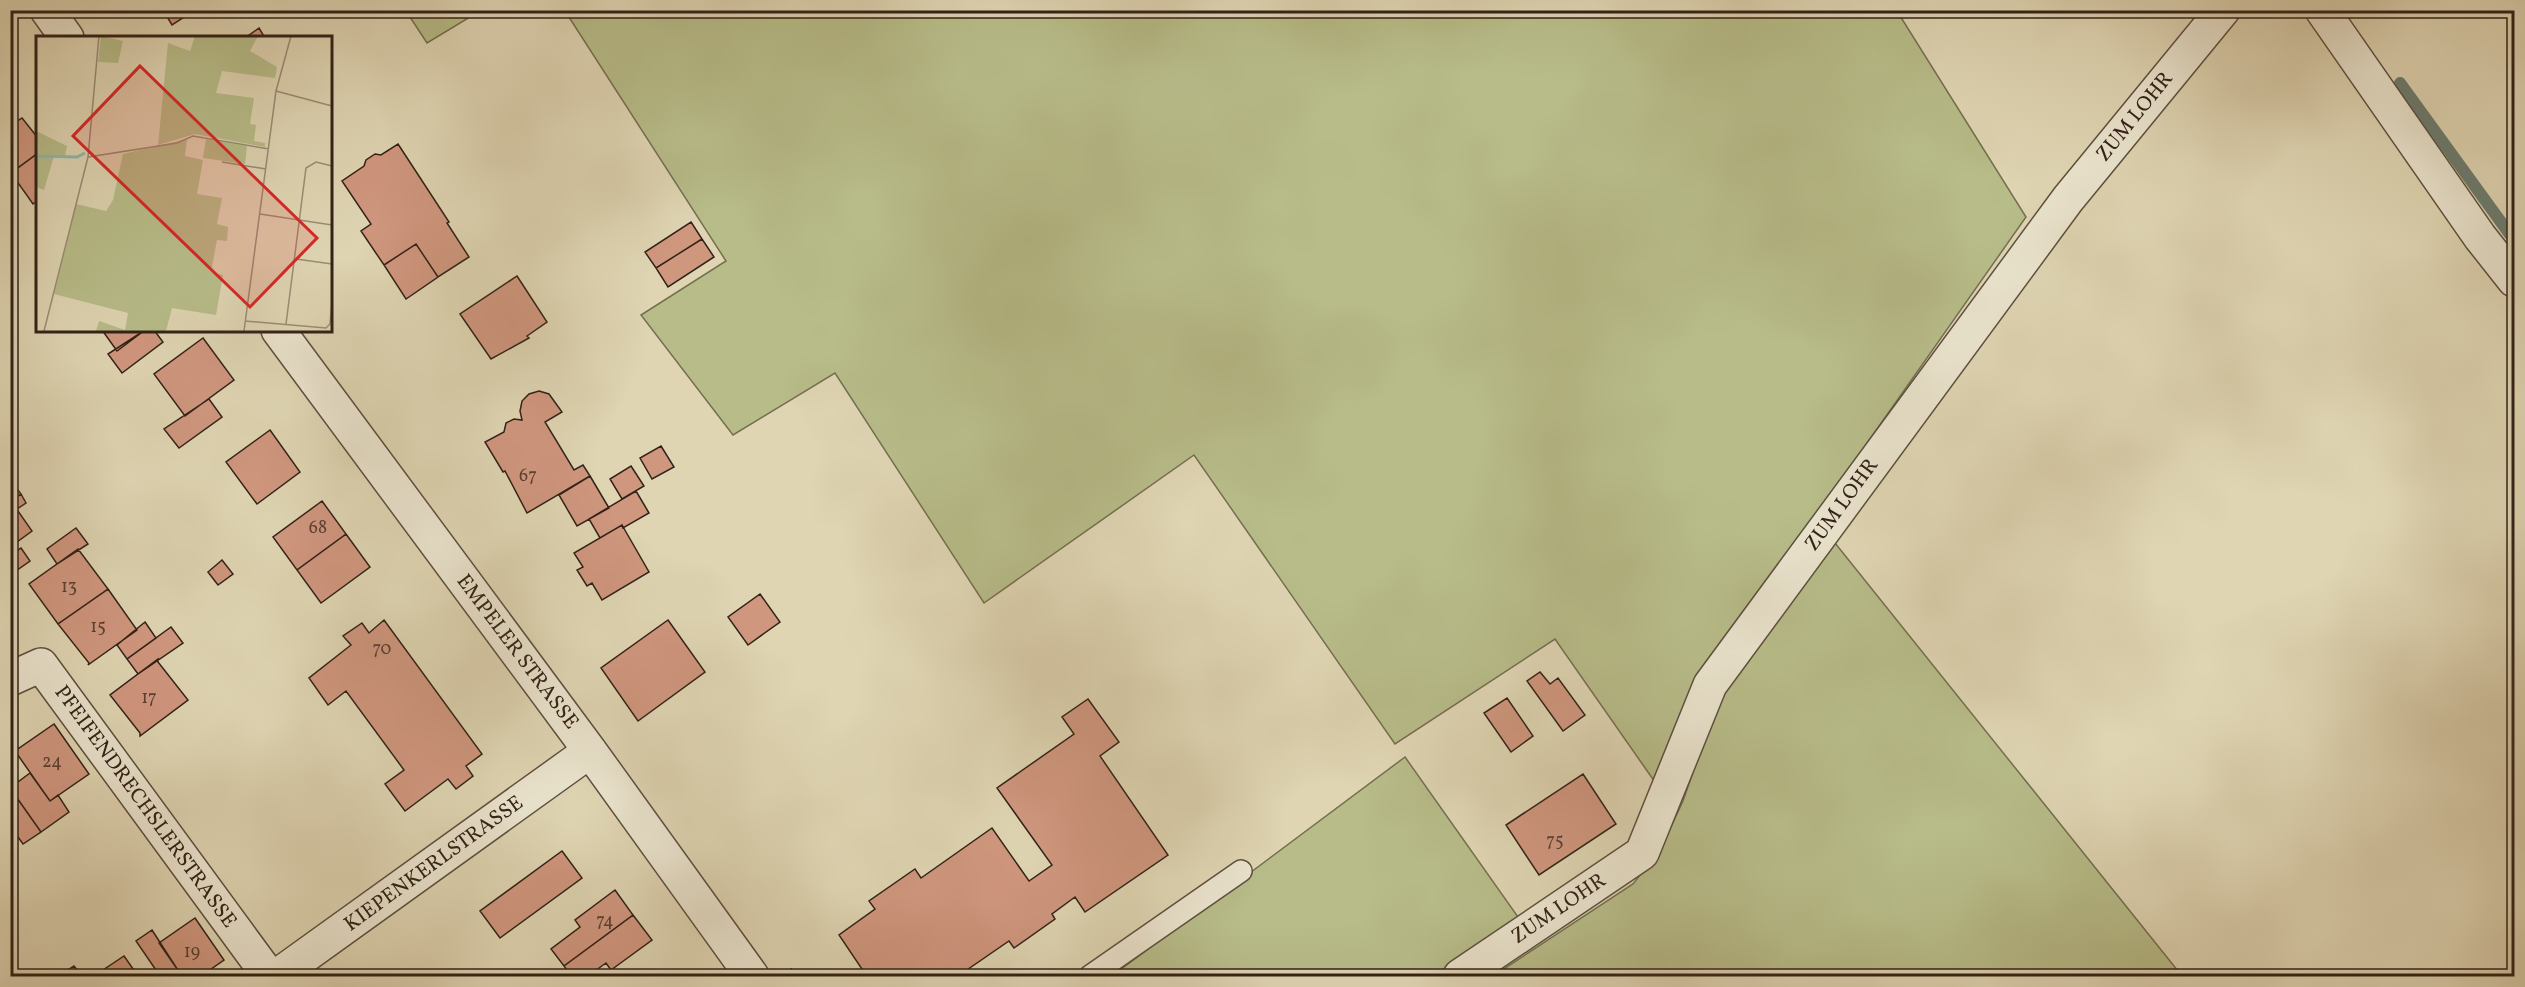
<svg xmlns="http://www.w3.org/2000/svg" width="2525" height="987" font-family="Vollkorn,serif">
<rect width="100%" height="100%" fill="#dfd5b3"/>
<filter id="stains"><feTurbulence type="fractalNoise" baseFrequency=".00333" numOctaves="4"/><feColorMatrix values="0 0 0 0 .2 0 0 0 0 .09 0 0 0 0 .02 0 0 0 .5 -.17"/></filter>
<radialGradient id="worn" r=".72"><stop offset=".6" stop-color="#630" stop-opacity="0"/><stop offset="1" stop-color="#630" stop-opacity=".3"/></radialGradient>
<path fill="#b7bc89" stroke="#746f50" stroke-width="1.5" d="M406,11H480L427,43Z
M565,11H1897L2026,217L1742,621L1657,785L1555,639L1395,744L1194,455L984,603L835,373L733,435L641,315L726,261Z
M1831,538L2182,976H1493L1633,884L1660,850L1683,801L1710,723L1733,676Z
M1405,757L1523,924L1445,976H1112Z"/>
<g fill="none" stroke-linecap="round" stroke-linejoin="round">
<path stroke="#6c7d70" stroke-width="12" d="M2400,83L2514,240"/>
</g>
<path fill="#d0977f" stroke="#322218" stroke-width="1.5" d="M163,10H195L172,25Z
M259,28L265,38H245Z
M22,118L38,138V153L11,173L10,126Z
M398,144L449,222L447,223L469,257L438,277L416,244L384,265L361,231L371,224L342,181L364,166L366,160L375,154L381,155Z
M38,153V200L33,204L11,173Z
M691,222L702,239L656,268L645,252Z
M702,239L714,257L668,287L656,268Z
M416,244L438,277L406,299L384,265Z
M517,276L547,322L527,336L529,338L491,359L460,314Z
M102,330H145L117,351Z
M145,330H154L163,342L122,373L108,354Z
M203,338L234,380L185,416L154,374Z
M539,391L549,394L562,412L545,422L574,470L583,465L590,476L527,513L505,471L503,472L485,442L504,432L506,423L514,419L522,420L520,411L522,401L529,394Z
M209,399L222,417L179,448L164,429Z
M270,430L300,472L257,504L226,462Z
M661,446L674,467L652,479L640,458Z
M631,466L644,486L622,499L610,479Z
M590,476L609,508L577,526L559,495Z
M15,486L21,494L11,501L10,489Z
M636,491L649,513L623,528L622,525L600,538L589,519Z
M21,494L26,503L17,509L11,501Z
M11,501L32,531L10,547V501Z
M322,501L346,534L297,570L273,537Z
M622,525L649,572L602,600L592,583L587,586L577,570L583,567L574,553Z
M76,528L88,544L57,564L47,549Z
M346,534L370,567L321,603L297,570Z
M21,548L30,561L10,575V555Z
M78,549L108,589L58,624L29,584Z
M222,560L233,574L218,585L208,572Z
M108,589L137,630L88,665L89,663L58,624Z
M760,594L780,622L748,645L728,617Z
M384,620L482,754L466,766L473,776L456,789L448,779L405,811L385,784L404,770L346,691L328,705L309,678L351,645L343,636L362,623L369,633Z
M668,620L705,672L638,721L601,668Z
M145,622L156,638L127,659L117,645Z
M171,627L183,643L138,674L127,659Z
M158,659V662L188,700L140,736V733L110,695Z
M1540,672L1550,684L1558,678L1585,715L1563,731L1527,681Z
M1507,698L1533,736L1511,752L1484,713Z
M1088,699L1119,742L1100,756L1168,855L1085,912L1075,897L1052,914L1055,919L1014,948L1009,941L958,976H851L862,969L839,935L875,909L869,901L915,869L921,878L992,828L1029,881L1052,865L997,788L1074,734L1062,717Z
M54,724L89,774L50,801L15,751Z
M30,773L50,801L58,795L69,812L41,832L10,788Z
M1583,774L1616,824L1539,875L1506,825Z
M10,788L41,832L23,844L10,826Z
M562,851L582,878L500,938L480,911Z
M615,890L633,915L564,966L551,949L580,927L575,920Z
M633,915L652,940L611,970L606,963L588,976H571L564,966Z
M195,918L224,960L201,976H182L159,943Z
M152,930L181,975L180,976H160L136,941Z
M124,956L138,976H94Z
M74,966L82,976H58Z"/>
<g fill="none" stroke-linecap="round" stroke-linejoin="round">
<g stroke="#5d4f3f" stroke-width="24">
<path id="lane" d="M1090,976L1241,871"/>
</g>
<g stroke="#5d4f3f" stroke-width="36">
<path id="street" d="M47,10L67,38
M2322,10L2480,237L2514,280
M278,330L590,751L752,976
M10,679L41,665L269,976
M277,976L590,751
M1460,976L1642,853L1710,685L2068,199L2223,10"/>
</g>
<path stroke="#322218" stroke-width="4" stroke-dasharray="1.5 3" stroke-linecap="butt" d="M790,969L795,976"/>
<use href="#lane" stroke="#eae4ce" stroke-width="21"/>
<use href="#street" stroke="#eae4ce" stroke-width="33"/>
</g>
<g text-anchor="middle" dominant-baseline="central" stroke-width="5" stroke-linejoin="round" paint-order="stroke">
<g font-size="18" fill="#5a3f32">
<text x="528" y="476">67</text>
<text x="318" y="528">68</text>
<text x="69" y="587">13</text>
<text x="98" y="627">15</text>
<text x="382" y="649">70</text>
<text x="149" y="698">17</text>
<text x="52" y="762">24</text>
<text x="1555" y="841">75</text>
<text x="605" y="921">74</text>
<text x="192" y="952">19</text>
</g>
<g font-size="21" fill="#322218" stroke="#eae4ce">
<text transform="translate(2135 117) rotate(-51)">ZUM LOHR</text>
<text transform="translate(1842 505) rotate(-54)">ZUM LOHR</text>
<text transform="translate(517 652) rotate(53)">EMPELER STRASSE</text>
<text transform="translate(145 807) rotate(54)">PFEIFENDRECHSLERSTRASSE</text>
<text transform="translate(434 864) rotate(-36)">KIEPENKERLSTRASSE</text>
<text transform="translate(1559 909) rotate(-34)">ZUM LOHR</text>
</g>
</g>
<g transform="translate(36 36)">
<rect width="296" height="296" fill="#dfd5b3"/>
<path d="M65,0L87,5L82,27L62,26ZM159,0H222L214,15L241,31L239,42L186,35L180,57L218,62L214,88L220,89L218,105L229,107V111L159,98L122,109L132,7L154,15ZM0,95L31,110L29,120H18L8,154L0,151ZM151,103L149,120L167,124L161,158L186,162L181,188L192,191L191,205L181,204L175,236L187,239L180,279L136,272L130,295H60L63,285L89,294L92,277L18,258L40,168L70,175L77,164L87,118ZM170,103L211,110L209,128L167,122Z" fill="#b7bc89"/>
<path fill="none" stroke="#93b9ab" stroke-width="3" d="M0,120L41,121L49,117"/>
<path fill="none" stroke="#9a8d75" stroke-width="1.5" d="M63,0L52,121L141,107L157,100L233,113M240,55L296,70M186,126L230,133M224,178L296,189M260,223L296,228M209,285L290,292L294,288L296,265M250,288L270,132L280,126L296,130M8,295L52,121M208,295L240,55L255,0"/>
<path fill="#d62828" fill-opacity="0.15" stroke="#d62828" stroke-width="3" d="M104,30L281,202L214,271L37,100Z"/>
<rect width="296" height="296" fill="none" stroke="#322218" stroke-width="3"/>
</g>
<rect width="2525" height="987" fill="none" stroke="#dfd5b3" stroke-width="36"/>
<rect x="12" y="12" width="2501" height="963" fill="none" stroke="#322218" stroke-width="3"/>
<rect x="18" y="18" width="2489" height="951" fill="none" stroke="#322218" stroke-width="1.5"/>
<rect width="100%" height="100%" filter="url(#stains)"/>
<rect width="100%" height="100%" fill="url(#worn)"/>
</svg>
